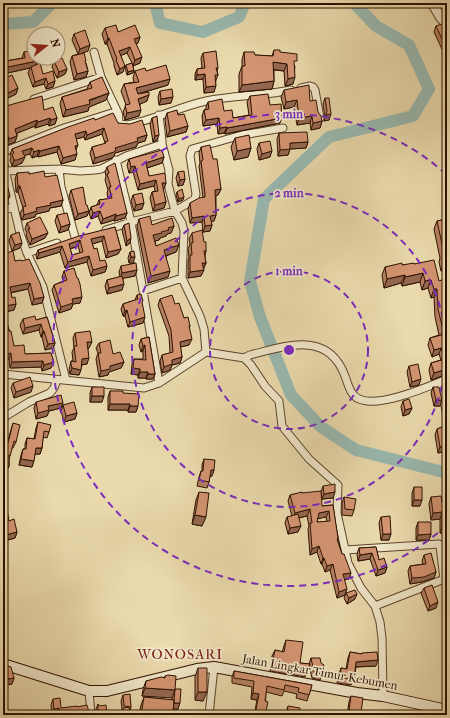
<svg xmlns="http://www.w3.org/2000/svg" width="450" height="718" font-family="'IM FELL French Canon',serif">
<rect width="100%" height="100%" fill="#eadaad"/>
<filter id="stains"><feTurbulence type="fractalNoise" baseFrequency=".005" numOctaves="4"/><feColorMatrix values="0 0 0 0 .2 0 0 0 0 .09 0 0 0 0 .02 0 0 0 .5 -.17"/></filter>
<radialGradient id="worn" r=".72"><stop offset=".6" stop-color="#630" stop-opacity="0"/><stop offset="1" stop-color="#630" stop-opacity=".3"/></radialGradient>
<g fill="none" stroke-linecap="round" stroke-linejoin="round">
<path stroke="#99bab1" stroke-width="12" d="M155,3L160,23L203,32L239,17L245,3
M354,3L376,26L409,45L429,89L413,116L329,137L264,199L250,281L260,317L291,395L321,427L356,450L447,473
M3,24L33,22L52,3"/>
<g stroke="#5c442b" stroke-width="9">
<path id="minor" d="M94,52L101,77L118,113
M301,88L310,86L313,87L315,90L320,118
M34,99L101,77
M159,115L162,141V144L169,170L168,184L175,211L182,223L184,231L182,278L200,316L204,329L206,352
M3,152L64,128L115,112L118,113C120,117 117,120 120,124L127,125C154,120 179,107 206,101C234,95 263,96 291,90
M116,160L131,222L175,211L195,199L196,194L190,156L192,149L242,135L283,128
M3,161L20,233L27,253L43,287L66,380
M59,169L61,187L75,237
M5,171L59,169L80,171L95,170L101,169L126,156L162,144
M3,210L14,207
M106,230L131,222L159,383
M27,253L57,243
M143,291L182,278
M244,358L251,365L265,386L279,401L282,426L309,459L338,485L337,513L348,563L361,588L375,606L380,622L382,638L383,696
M3,374L144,388L159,383L206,352L244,358L250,355C286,346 328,330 345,376C348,384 350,395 359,399C379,408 427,387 447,379
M440,382L446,411
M3,420L6,416L29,402L50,393L54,388L57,380
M345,550L439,544L440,546L444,579
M375,606L447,578
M89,691L91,715
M209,715L214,667"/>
</g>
<g stroke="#5c442b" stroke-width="11">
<path id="tertiary" d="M432,3L441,18L447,24"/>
</g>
<g stroke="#2d1200" stroke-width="12">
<path id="secondary" d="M3,664L89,691H107L197,669L214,667L357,693L383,696L447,710"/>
</g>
<use href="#minor" stroke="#f1e7ca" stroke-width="7"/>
<use href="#tertiary" stroke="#f1e7ca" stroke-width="9"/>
<use href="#secondary" stroke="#f1e7ca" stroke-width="10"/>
</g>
<path fill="#b68062" stroke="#2d1200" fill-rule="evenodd" d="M436,26L447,28V57L446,58L434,32Z
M105,28L140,37L138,43H136L140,63L133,66V73L127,75L125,68L126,65L132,63L127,53L121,55L123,72L117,75L114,66V63L107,44H105L102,34Z
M74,34L88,51L78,54L86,63L88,71L86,77L74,80L70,62L72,56L78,54L72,40Z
M3,50L6,61L22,58L24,52L37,61L36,64L43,74L55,81L53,87L46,89L44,84L33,87L28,73L30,68L3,74Z
M274,50L280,52L295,66L293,84L285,86L284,71L274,70V81L272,89L239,92V74L242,66V60L244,52L255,55L272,56Z
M203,53L218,68L217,71L218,75L216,80L214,92L204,93L203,79L195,80V74L197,69L202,68L201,58Z
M54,61L67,69L65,74L57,78L52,67Z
M135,71H146L168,85L138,94L147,101L140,104L139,116L125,120L123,112L126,105L121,91L124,84L134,82L133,78Z
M3,79L18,88L16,94L6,99L3,92Z
M90,82L109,93L106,100L89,107L88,111L63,117L60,104L62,97L87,89Z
M284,90L310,101L318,112L322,121L320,128L311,130L310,123L297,125L294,107L284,109L281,97Z
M160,91L171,103L159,105L158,97Z
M250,96L270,105L280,123L225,134L224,133L218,134L217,124L203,126L202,116L204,110L206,109V107L208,102L233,118L249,115L247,102Z
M325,98L329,120L324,121L325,117L323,104Z
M3,105L6,106L44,110L57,118L55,124L49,126L48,124L35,128V126L17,133V136L15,142L7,145V143L3,145Z
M167,113L178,115L188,126L186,132L167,137L165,119Z
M152,118L157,140L153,142L150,124Z
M95,120L118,123L147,135L145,141L138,143L136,147L115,153L114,156L112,158L93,164L90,153L92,147L105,144V143L102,134L85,140L84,137L76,139L75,160L61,164L57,152L38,157L37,156L32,158L30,154L24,155L22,163L15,166H12L10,160L11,157L10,155L12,149Z
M279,133L308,142L306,148L290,149L288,155L278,156L277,139Z
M235,138L251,148L248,157L234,160L231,147Z
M259,143L270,157L259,160L257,149Z
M201,147L213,159L221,189L218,195H216V215L214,221H211L212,225L210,231L203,232L202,222L190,223L188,209L190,203L203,198L199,166L200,163L199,153Z
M164,157L162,163L147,168L149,176L166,183L163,189L166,202L164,208L153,211L150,198L152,192L155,191L154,186L138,190L133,172L129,173L127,165L129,159Z
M107,167L127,213L125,218L114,221V220L101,224L98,216L91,219L89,213L91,207L97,205L99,200L108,199L107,193L108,190L105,180L106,176L105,172Z
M178,172L185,179L183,185L178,186L176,178Z
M17,173L29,174L45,177L63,200L61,206L50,208L49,211L36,214L35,217L22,220L20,213L23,208L18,192H16L15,179Z
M71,190L89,211L87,216L75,220L69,196Z
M177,192L183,200L178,202L176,195Z
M133,195L142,209L134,211L131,201Z
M57,215L70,224L68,230L59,233L55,221Z
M139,219L152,225L174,226L171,233L167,234L166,236L160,238L159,240L155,241L156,246L179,245L176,252L166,256L168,277L148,283L137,226Z
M447,219V269L441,271L439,262L440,258L434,229L437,221Z
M27,223L45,238L30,245L26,235L27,233L25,229Z
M124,225L130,243L126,246L122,230Z
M115,227L121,249L118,254L106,258L102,241L92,244L94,249L100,261L107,266L105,272L91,276L87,262L65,268L60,252L37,259L36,255L38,250ZM78,246L80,253L72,255L70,249Z
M192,233L204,242L206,251L205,256L206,263L201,276L188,278V261L189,257L188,249L190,244L189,239Z
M11,235L22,243L20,248L12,251L9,241Z
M130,252L133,263H129L128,258Z
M3,254L15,261H22L44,297L42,303L32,305L28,289L11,293L12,298L16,304L14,310L6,312L7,323L14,346L25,354L51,353V368L42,371L41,367L10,368L9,359L3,360Z
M414,264L439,281L446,293L447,301V374L431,380L429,370L431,363L441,360L439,354L432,357L428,345L430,338L439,335L435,317L434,297L431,298L428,288L422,290L420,282L402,286L401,283L384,288L382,275L385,267L402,265Z
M121,266L137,270L135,276L123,278L122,290L107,294L105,286L107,280L120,277L119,272Z
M64,271L80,303L73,304L71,309L59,313L52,290L54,285L63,281L62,277Z
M137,295L142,303L143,323L128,327L125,316H123L121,309L123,304L135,300Z
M160,299L175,304L190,326L189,329V345L180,347L182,357L180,363L172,365L170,370L162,373L160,361L162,355L170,353L169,336L158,305Z
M47,317L55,343L53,348L45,350L42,337H41L39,330L23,334L20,325L23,319L36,320Z
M75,333L89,348H88L87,364L82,365L79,375L70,374L69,370L71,361H73L72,352L74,348L73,338Z
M149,337L155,374L153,379H146V378H138V375L131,374L132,364L134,359H143V351L141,352L139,345L141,339Z
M99,343L124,362L121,368L109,372L108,375L99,377L96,359L98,353L96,348Z
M409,366L419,385L410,387L407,372Z
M13,383L31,392L14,398L11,388Z
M92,387L102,402H90V393Z
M433,387L440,406H434L431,393Z
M110,391L123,393L138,406L136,412H128V410H108V397Z
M403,401L412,408L409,414L403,416L401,407Z
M36,402L61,408L49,411L47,416L36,419L34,408Z
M63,405L77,413L75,419L64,422L61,411Z
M38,422L49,432L47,438L43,437L42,448L40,454H35L32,467L19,465L21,455L23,449H25V444L27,438L34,439L36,428Z
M13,423L16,442L13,448H12L9,459V466L6,472L7,443Z
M447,425V451L438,453L435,435L437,429Z
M204,459L214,470L212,476H210L209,482L207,488L197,486L199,477L201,471H202V465Z
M323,486L333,498L322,499L321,492Z
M414,487L420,506H412V493Z
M199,492L202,526L192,524L196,500Z
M302,493L322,506L333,505L338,540L349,579L344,580L345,595L337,598L330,570L325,572L322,564H321L317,552L310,555L308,529L309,526L307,516L299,518L298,532L288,534L285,523L287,517L292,516L288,501L290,495ZM326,517L327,522H317L318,518Z
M344,497L354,510L352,516L342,515V503Z
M431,497L442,502H447V533H440V519L431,520L429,504Z
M3,510L9,521L17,532L15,538L4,541L3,536Z
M381,517L389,540H381L379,523Z
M418,522L431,534L429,540H416V528Z
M447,539V562L445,545Z
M376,547L379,560L387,567L385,573L376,576L370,559L358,561L357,554L359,548Z
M424,555L436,572L434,578L422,582L410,584L408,571L410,566L423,564L422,561Z
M424,588L436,608L428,611L421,593Z
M346,593L355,599L347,604L344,598Z
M286,640L300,663L309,664L311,658L322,674L320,680L312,678L309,665L305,677L270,671L272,656L275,650L282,652Z
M350,652L361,654L362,653L376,666L356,667L354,680L351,685L337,683L339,674L341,668L346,669L348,658Z
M5,665L14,678L12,684L6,685L3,673V669Z
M198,668L203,701L195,700V677Z
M234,671L312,685L307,701L296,698L297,694L284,691L282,696L266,692L265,715H254L257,700L251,699L252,687L232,683V677Z
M165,676L175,689L178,709H173L172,715H139L141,705L144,697L172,700V697L142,696L143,689L146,681L164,678Z
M123,695L131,707L130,711V715H121L120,713L122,709L121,701Z
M351,696L361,712L360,715H347L349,702Z
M53,699L61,708L77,707L89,712L93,714L96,713V709L98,704L107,715H58L57,714L52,715L51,705Z
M288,706L299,715H285Z"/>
<path fill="#946850" stroke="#2d1200" d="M140,37L138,43L132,45L134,39Z
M108,38H109L107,44H105Z
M90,45L88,51L78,55L80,49Z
M130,47L127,53L117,57L119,51Z
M142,57L140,63L133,66L135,60Z
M37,61L35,67H31L30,68L3,74V68Z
M273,62L287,64L284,71L271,69Z
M125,66L123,72L117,75L120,69Z
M67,69L65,74L57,78L59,72Z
M134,70L133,73L127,75L128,72Z
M88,71L86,77L74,80L77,74Z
M205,74L203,79L195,80L197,75Z
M295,77L293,84L285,86L288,79Z
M46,78L44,84L33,87L35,82Z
M170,79L168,85L134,95L136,88Z
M55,81L53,87L46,89L48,84Z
M274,81L272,89L239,92L242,85Z
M216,86L214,92L204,93L206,87Z
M18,88L16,94L6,99L8,93Z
M109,93L106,100L89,107L88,111L63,117L66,110Z
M149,95L147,101L136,106L138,99Z
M173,97L171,103L159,105L161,99Z
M297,100L294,107L284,109L286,102Z
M141,110L139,116L125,120L127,113Z
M331,114L329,120L324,121L326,115Z
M312,116L310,123L297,125L299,118Z
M50,118L48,124L35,128L38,122Z
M57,118L55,124L49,126L51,120Z
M219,118L217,124L203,126L206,120Z
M282,118L280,123L225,134L227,128Z
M37,120L35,126L13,135L15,129Z
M322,121L320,128L311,130L313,123Z
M188,126L186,132L167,137L170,131Z
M227,127L224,133L218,134L220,128Z
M104,128L102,134L85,140L87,135Z
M86,131L84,137L72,140L75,134Z
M147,135L145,141L138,143L136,147L115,153L114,156L112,158L93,164L95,158L115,148L137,138Z
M159,135L157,140L153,142L155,136Z
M17,136L15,142L7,145L9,139Z
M9,137L7,143L3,145L5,138Z
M308,142L306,148L290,149L288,155L278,156L280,150L290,143Z
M78,145L76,150L75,146Z
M59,146L57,152L38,157L40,151Z
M32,148L30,154L20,157L22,151Z
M251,148L248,157L234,160L237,151Z
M39,150L37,156L32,158L34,152Z
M272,151L270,157L259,160L262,154Z
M77,154L75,160L61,164L63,158Z
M25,157L22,163L15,166H12L14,160Z
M164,157L162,163L144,169L146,163Z
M135,166L133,172L129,173L131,167Z
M185,179L183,185L178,186L180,180Z
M156,180L154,186L138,190L140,184Z
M162,183H166L164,189H160Z
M18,186H20L18,192H16Z
M221,189L218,195L213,196L215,190Z
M10,196L7,202L3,204V198Z
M184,197L183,200L178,202L179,199Z
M63,200L61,206L50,208L49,211L36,214L35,217L22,220L24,215L36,208L50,203Z
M166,202L164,208L153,211L155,205Z
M144,203L142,209L134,211L136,205Z
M89,211L87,216L75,220L78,214Z
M100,211L98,216L91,219L93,213Z
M127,213L125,218L114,221L116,216Z
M116,214L114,220L101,224L103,219Z
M216,215L214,221L208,222L210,216Z
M204,216L202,222L190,223L192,218Z
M70,224L68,230L59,233L61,227Z
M212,225L210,231L203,232L205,226Z
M174,226L171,233L167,234L166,236L160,238L159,240L151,242L153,235L161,232L168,228Z
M48,233L45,238L30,245L32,239Z
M104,236L102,241L89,245L91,239Z
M131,238L130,243L126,246L127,241Z
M80,240L78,246L67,250L69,244Z
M22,243L20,248L12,251L15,245Z
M179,245L176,252L162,257L164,250Z
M62,246L60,252L37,259L39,253Z
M121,249L118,254L106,258L108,252Z
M89,256L87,262L65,268L68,262Z
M131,257H135L133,263H129Z
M444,262H447V269L441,271Z
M202,263H206L203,268Z
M107,266L105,272L91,276L93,270Z
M137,270L135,276L120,279L122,273Z
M204,270L201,276L188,278L190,272Z
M170,271L168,277L148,283L151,276Z
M423,273L420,282L402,286L405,277Z
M405,275L401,283L384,288L387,279Z
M431,280L428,288L422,290L425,281Z
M30,283L28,289L8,293L10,287Z
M124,284L122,290L107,294L109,288Z
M447,285V293L442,294L446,286Z
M434,289H437L434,297L431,298Z
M44,297L42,303L32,305L34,299Z
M82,297L80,303L73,304L71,309L59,313L61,307L72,299Z
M16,304L14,310L3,312L5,306Z
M127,310L125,316H123L125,311Z
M145,317L143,323L128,327L130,322Z
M41,324L39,330L23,334L25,328Z
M447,329V337L440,339L443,330Z
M43,331H44L42,337H41Z
M192,339L189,345L177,348L180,342Z
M87,342H92L89,348H85Z
M55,343L53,348L45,350L48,344Z
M145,345L143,351L141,352L143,346Z
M441,348L439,354L432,357L434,350Z
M11,353L9,359L3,360V355Z
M182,357L180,363L172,365L170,370L162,373L164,367L172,360Z
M89,358L87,364L80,365L82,359Z
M43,361L41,367L10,368L12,362Z
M54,362L51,368L42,371L44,365Z
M124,362L121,368L109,372L108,375L99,377L101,371L110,366Z
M72,368L81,370L79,375L70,374Z
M133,368L140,369L138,375L131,374Z
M447,369V374L431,380L434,373Z
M140,372H148L146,378H138Z
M148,374H155L153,379H146Z
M421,379L419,385L410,387L412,382Z
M33,386L31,392L14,398L16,392Z
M3,392H6L4,398H3Z
M92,396H104L102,402H90Z
M436,400H442L440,406H434Z
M63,403L61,408L49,411L47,416L36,419L38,413L48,406Z
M110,404H130L128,410H108Z
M130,406H138L136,412H128Z
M412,408L409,414L403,416L405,410Z
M77,413L75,419L64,422L66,416Z
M447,445V451L438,453L440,447Z
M36,448H42L40,454H34Z
M21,459L34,461L32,467L19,465Z
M3,465L9,466L6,472L3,471Z
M211,470H214L212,476H209Z
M335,492L333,498L322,499L324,494Z
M414,500H422L420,506H412Z
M310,509L307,516L293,519L295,513Z
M329,511L326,517L317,519L319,513Z
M442,512L440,519L431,520L433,513Z
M195,515L206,517L202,526L192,524Z
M301,526L298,532L288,534L290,528Z
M442,527H447V533H440Z
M17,532L15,538L4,541L6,535Z
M383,534H391L389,540H381Z
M431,534L429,540H416L418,535Z
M319,546L317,552L310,555L312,549Z
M372,553L370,559L358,561L360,555Z
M323,558H324L322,564H321Z
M333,564L330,570L325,572L327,566Z
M387,567L385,573L376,576L378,570Z
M436,572L434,578L422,582L410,584L412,578Z
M351,573L349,579L341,580L343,574Z
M347,589L345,595L337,598L339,592Z
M357,594L355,599L347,604L349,598Z
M438,602L436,608L428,611L430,606Z
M378,660L376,666L354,667L356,662Z
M14,678L12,684L6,685L8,679Z
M145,688L175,690L172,698L142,696Z
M198,692H207L203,701L195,700Z
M253,693L259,694L257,700L251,699Z
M174,703H180L178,709H172Z
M59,708L57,714L52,715L54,709Z
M154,711L173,712L172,715H152Z"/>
<path fill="#d49572" stroke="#2d1200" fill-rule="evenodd" d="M445,23L447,28V32L445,33L447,36V50L436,26Z
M116,25L118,32L135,25L140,37L134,39L142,57L135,60L130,47L119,51L125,66L120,69L116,60L117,59L109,38H108L105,28Z
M85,30L90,45L80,49L74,34Z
M3,50L6,61L25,58L24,52L34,50V58H36L37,61L3,68Z
M274,50H280V52L297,54V61H294L295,77L288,79L287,64L273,62L274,81L242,85V66H245L244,52H254L255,55L273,56Z
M216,51L218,68H216L218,75H215L216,86L206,87L205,74L197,75V69L205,68L203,53Z
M84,53L86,61H85L88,71L77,74L72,56Z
M62,58L67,69L59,72L54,61Z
M40,63L43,74L53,71L55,81L48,84L46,78L35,82L31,67Z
M132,63L134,70L128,72L126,65Z
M166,65L170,79L136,88L138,94L149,92V95L138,99L141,110L127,113L125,105L130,104L124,84L139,82L135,71L145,68L146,71Z
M12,75L18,88L8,93L3,81V79Z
M102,77L109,93L89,100L90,104L66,110L62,97L92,88L90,82Z
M309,85L310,101L316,100L318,112L321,116L322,121L313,123L312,116L299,118L297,100L286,102L284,90Z
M172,89L173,97L161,99L160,91Z
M268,94L270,105L281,104L282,118L227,128V127L220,128L219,118L206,120L204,110L209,109L208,102L222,99L224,111L232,110L233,118L252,115L250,96Z
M42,96L44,110L53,107L57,118L51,120L50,118L38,122L37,120L15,129L17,136L9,139V137L5,138L3,132V105L6,106Z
M325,98H329L331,114L326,115L327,111Z
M177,110L178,115L184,114L188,126L170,131L167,113Z
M113,113L118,123L130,124L142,120L147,135L137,138L138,141L115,148L116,150L114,152L95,158L92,147L106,143L105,142L108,141L104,128L87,135L86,131L75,134L78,145L75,146L77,154L63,158L59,146L40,151L39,150L34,152L32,148L22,151L25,157L17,160H14L12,154L14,153L12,149L68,127L94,118L95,120Z
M157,116L159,135L155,136L152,118Z
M307,132L308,142L290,143V149L280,150L279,133Z
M249,135L251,148L237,151L235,138Z
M270,141L272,151L262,154L259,143Z
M210,145L213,159H217L221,189L215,190L216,215L210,216L212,225L205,226L204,216L192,218L190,203L199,198L205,197V194L201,161L203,160L201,147Z
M162,150L164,157L146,163L149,176L165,173L166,183H162L166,202L155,205L152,192L158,191L156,180L140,184L135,166L131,167L129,159Z
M115,163L127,213L116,216V214L103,219L100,211L93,213L91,207L100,204L99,200L112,198L109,187H111L107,174L109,173L107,167Z
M3,168L10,196L3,198Z
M44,171L45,177L57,175L63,200L50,203L51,205L36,208L37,211L24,215L23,207L26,206L20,186H18L17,173L29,172V174Z
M184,171L185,179L180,180L178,172Z
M83,187L86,205H87L89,211L78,214L71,190Z
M182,189L184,197L179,199L177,192Z
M142,193L144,203L136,205L133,195Z
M67,213L70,224L61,227L57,215Z
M150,216L152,225L172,218L174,226L168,228L169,230L161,232L162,233L153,235L156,246L176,238L179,245L164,250L170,271L151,276L139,219Z
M40,217L48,233L32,239L28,229H30L27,223Z
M447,219V262H444L442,254L444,253L437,221Z
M129,223L131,238L127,241L124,225Z
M115,227L121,249L108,252L104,236L91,239L94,249L97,248L100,261L105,260L107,266L93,270L89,256L68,262L62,246L39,253L38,250L79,236ZM80,240L83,252L72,255L69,244Z
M202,230L204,242H206V251H204L206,263H202L204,270L190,272V255H192L191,243H193L192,233Z
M19,232L22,243L15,245L11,235Z
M13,251L15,261L21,260L22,261L29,259L40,283L44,297L34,299L30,283L10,287L12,298L15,297L16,304L5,306L7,323L9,331H11L14,346L24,345L25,354L51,353L54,362L44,365L43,361L12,362L11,353L3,355V254Z
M134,251L135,257H131L130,252Z
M434,260L439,281L447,278V285L446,286L447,301V329L443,330L438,309L437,289H434L431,280L425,281L423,273L405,277V275L387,279L385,267L402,263V265L414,263V264Z
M136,263L137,270L122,273L121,266Z
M74,268L77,278H78L80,284L82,297L72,299L73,303L61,307L54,285L67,280L64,271Z
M122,276L124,284L109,288L107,280Z
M141,294L143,301L142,302L145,317L130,322L127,310L125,311L123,304L138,299L137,295Z
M172,295L175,304L179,303L184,318L188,317L190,326H189L192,339L180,342L182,357L172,360V364L164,367L162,355L173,352L171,330L160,299Z
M35,316L36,320L47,317L55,343L48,344L44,331H43L41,324L25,328L23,319Z
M90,331L92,342H87L89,358L82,359L81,370L72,368L71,364V361L76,362L74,346H77L75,333Z
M445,334H447V343H446L447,348V369L434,373L431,363L445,359L441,348L434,350L430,338Z
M149,337L155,374H148V372H140V369L133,368L134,359L146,360L145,345L143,346L141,339Z
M110,340L113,354L120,352L124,362L110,366V369L101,371L98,353H101L99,343Z
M418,364L421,379L412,382L409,366Z
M30,377L33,386L16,392L13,383Z
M3,381H7L6,392H3Z
M92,387H104V396H92Z
M433,387H439L442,400H436Z
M110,391H123V393L139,394L138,406H130V404H110Z
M61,395L63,403L48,406L49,410L38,413L36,402Z
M409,399L412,408L405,410L403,401Z
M74,402L77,413L66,416L63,405Z
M38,422L51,425L49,432L44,431L42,448H36L34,461L21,459L23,449H26L27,438L35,439Z
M13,423L20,425L16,442L14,441L10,456L9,455V466L3,465V442L8,443Z
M447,425V445L440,447L437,429Z
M204,459L215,460L214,470H211L209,482L199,480L201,471H203Z
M335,484V492L324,494L323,486Z
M414,487H422V500H414Z
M321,491L322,506L333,505L338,538L337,539L342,554H344L351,573L343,574L347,589L339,592L333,564L327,566L324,558H323L319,546L312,549L310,523H312L310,509L295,513L290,495L302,492V493ZM329,511L330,521L317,522L319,513Z
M199,492L209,493L206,517L195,515Z
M441,496L442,502H447V527H442V512L433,513L431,497Z
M344,497L356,499L354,510L345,509Z
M3,510H7L9,521L14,519L17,532L6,535L3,521Z
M298,514L301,526L290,528L287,517Z
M390,516L391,534H383L381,517Z
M418,522H431V534L418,535Z
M376,547L379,560L384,558L387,567L378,570L372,553L360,555L359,548Z
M431,553L436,572L424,577L412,578L410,566L426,564L424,555Z
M432,585L438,602L430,606L424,588Z
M355,590L357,594L349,598L346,593Z
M286,640L303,642L300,663L310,664L307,671L272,665L275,650L284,652Z
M350,652L362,654V653L377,652L378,660L356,662L354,680L340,677L341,668L347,669Z
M311,658H320L321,663L324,665L322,674L314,672Z
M5,665L11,667L14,678L8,679Z
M198,668H207V692H198Z
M234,671L312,685L309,695L298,692L299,688L285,685L284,690L267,686L265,701L268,702L265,715H255L259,694L253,693L254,681L234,678Z
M168,675L176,676L175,690L145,688L146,681L161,677L165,678V676Z
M175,689H181L180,703H174Z
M130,694L131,707L124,706L123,695Z
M351,696L363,698L361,712L349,710Z
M144,697L174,700L173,712L154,711V715H141Z
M60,698L61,708L77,706V707L87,705L89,712L93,714L98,711V704L100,706L106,705L107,715H66L65,714H60L59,708L54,709L53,699Z
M288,706L300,708L299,715H287Z
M129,707L130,715H124L123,708Z"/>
<g fill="none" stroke="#7b2cbf" stroke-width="2" stroke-dasharray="7 5">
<circle cx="289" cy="350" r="79"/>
<circle cx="289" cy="350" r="157"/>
<path d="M447 525A236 236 0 1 1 447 175"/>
</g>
<g text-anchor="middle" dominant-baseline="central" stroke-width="3.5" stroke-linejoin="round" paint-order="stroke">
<g font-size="12" fill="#2d1200" stroke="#f1e7ca">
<text transform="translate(320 672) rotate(10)">Jalan Lingkar Timur Kebumen</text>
</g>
<g font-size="14" letter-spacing="1" fill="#7a1f14" stroke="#f1e7ca">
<text x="180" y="654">WONOSARI</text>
</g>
</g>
<circle cx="289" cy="350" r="6" fill="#7b2cbf" stroke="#f1e7ca" stroke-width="2"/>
<g font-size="12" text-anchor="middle" font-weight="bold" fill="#7b2cbf" stroke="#f1e7ca" stroke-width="3.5" stroke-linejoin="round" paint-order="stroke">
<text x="289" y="118">3 min</text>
<text x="289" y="197">2 min</text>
<text x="289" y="275">1 min</text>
</g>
<rect width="450" height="718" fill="none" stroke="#eadaad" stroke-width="16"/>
<rect x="4" y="4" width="442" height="710" fill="none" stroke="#2d1200" stroke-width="2"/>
<rect x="8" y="8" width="434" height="702" fill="none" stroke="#2d1200"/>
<g transform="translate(46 46) rotate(73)"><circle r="19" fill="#f1e7ca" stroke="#a39279"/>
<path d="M0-3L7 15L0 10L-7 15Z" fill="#8f2418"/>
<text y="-6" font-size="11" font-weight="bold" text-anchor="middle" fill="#2d1200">N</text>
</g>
<rect width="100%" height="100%" filter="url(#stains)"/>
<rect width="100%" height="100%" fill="url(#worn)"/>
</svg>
